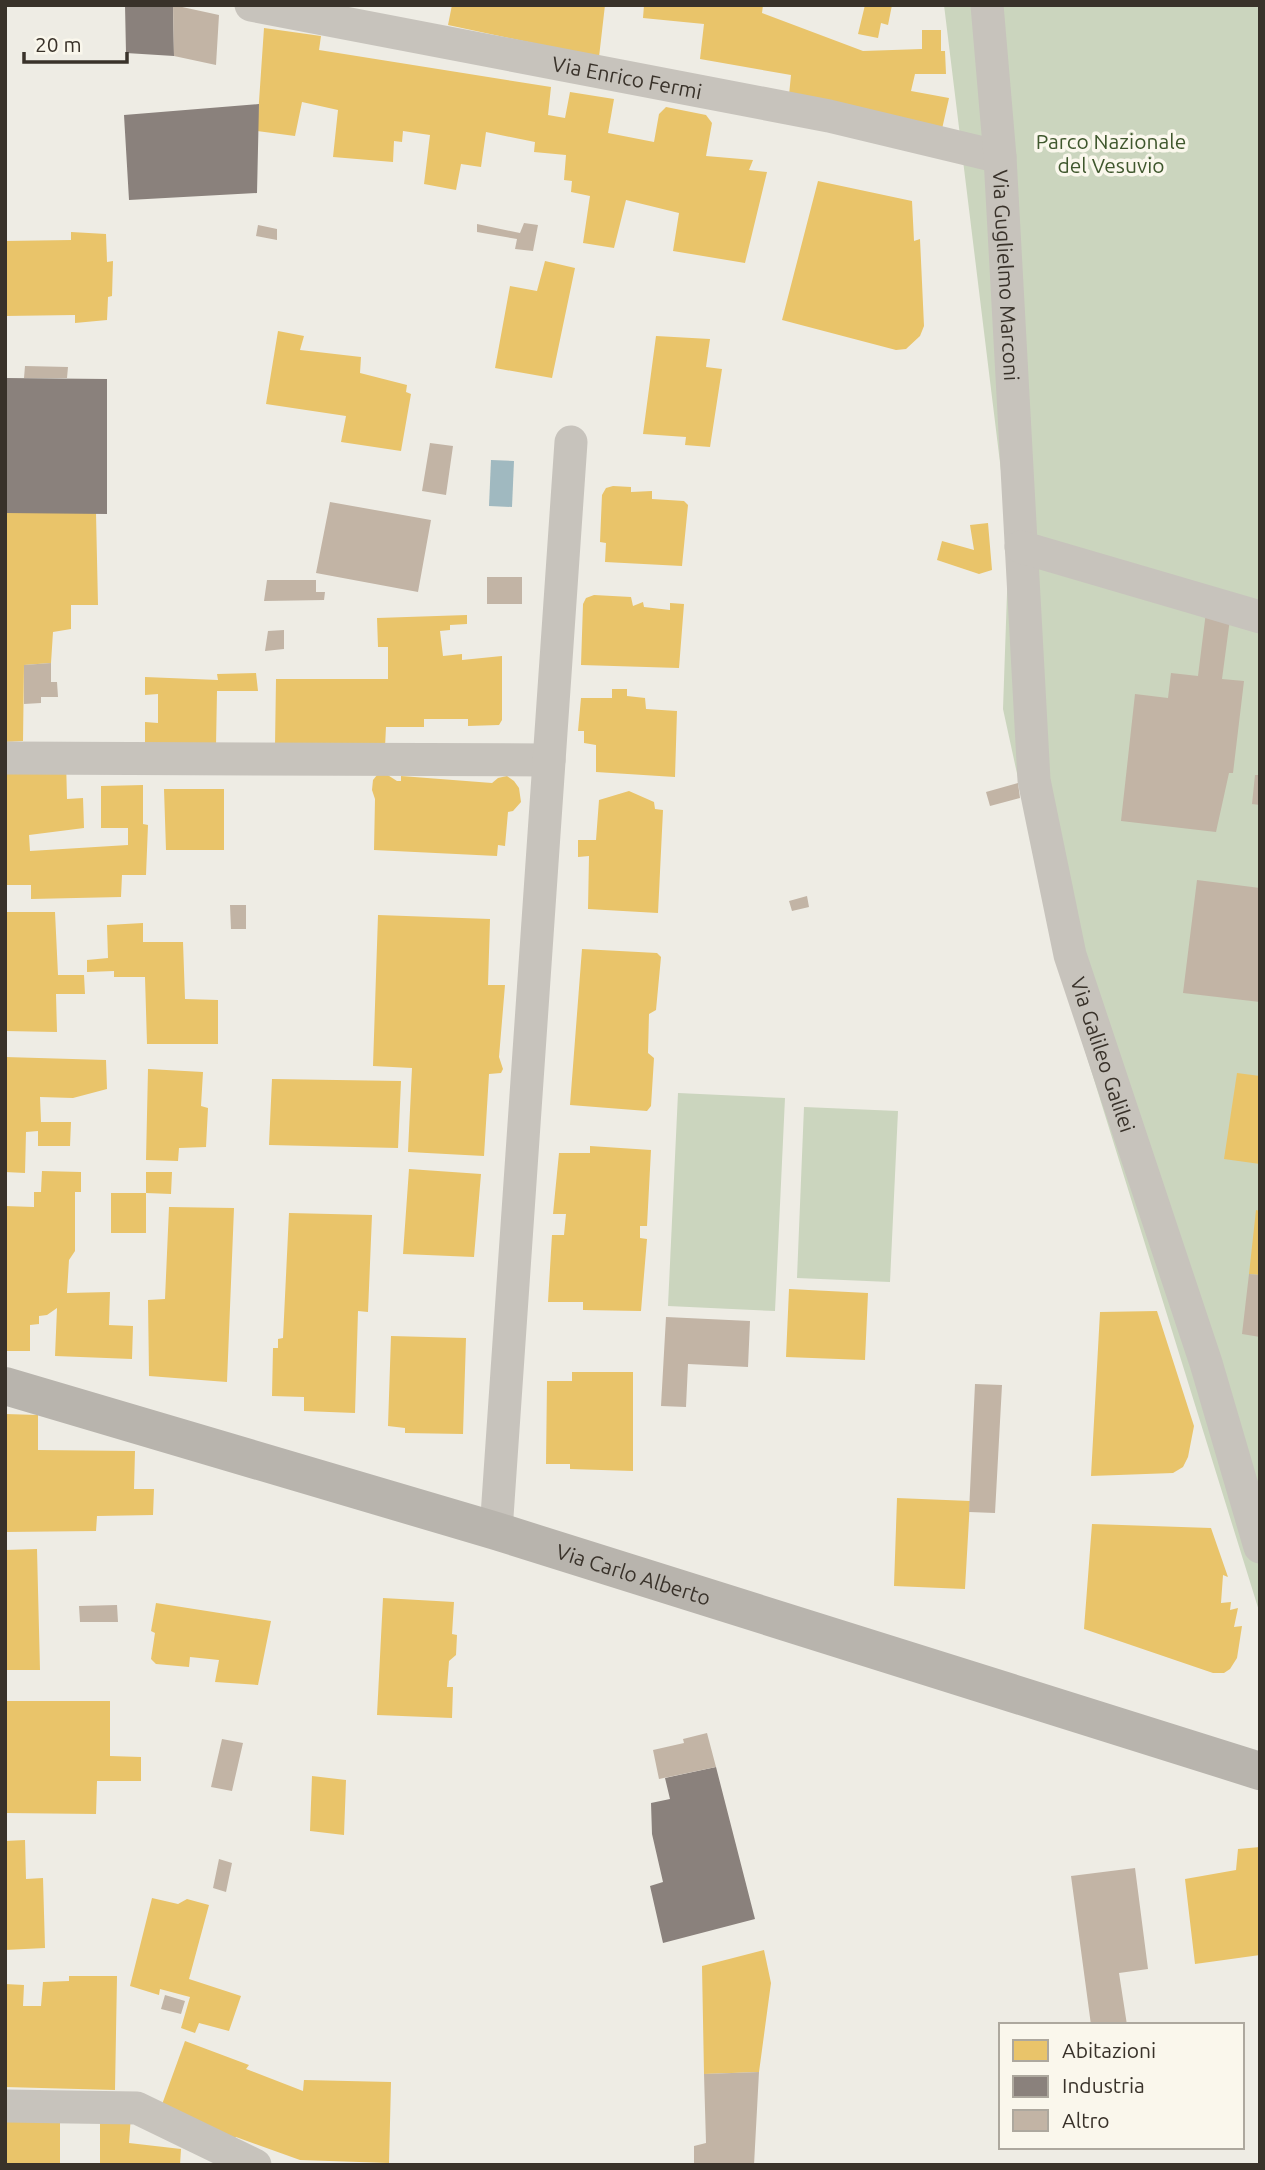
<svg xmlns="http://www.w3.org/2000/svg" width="1265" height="2170" font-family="Ubuntu,sans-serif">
<rect width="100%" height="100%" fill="#eeece4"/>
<path fill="#cbd5be" d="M944,5H1260V1614L1059,967L1003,709L1009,536Z
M678,1093L785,1098L775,1311L668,1306Z
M804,1107L898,1111L890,1282L797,1278Z"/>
<path fill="#a0b9c0" d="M491,460L514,461L512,507L489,506Z"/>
<path fill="#e9c46a" d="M452,5H605L599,57L448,25Z
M644,5H763L762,13L863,51L922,49V30H941V51H945L946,74H915L911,91L949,98L942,129L789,95L791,75L700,59L704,24L643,18Z
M865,5H892L888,25L881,23L878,38L858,34Z
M264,28L321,36L319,50L551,87L548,115L565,118L570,92L614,99L608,133L654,142L659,114L666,107L706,115L712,123L706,156L753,160L749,170L767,172L745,263L673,251L679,213L626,200L614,248L583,243L590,196L571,192L572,181L564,180L566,155L534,152L535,142L486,132L481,167L461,164L456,190L424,184L430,135L403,131L402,142L394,141L393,162L333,157L338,110L302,102L295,136L257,131Z
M818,181L912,201L914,241L920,239L924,326L920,336L906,349L896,350L782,320Z
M71,232L106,234L107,262L113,261L112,296L108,297L107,320L75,323V315L5,316V241L71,240Z
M545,261L575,268L552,378L495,368L510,286L537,291Z
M278,331L304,336L300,350L361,357L360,373L407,385L406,392L411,394L401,451L341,442L346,416L266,404Z
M656,336L710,339L706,367L722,369L710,447L685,445L686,437L643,434Z
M613,486L631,487V492L652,491V499L684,501L688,505L682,566L605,562L606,543L600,542L602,495L606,488Z
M5,513H96L98,605H71V629L53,632L51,663L24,665L23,741L5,742Z
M988,523L992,570L979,574L937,560L942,541L974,550L970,525Z
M594,595L631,597L633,606L643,602L644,607L670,610V603L684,604L679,668L581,665L583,604L586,598Z
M467,615V624L450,625V630L440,631L443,656L462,654V660L502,656V720L499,725L468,726V719H424V727H386L385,747L275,746L276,679H388V647H378L377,618Z
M256,673L258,691H217L216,746L145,743V722L158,723V694L145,695V677L218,680L217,674Z
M612,689H627V696L645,698L646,709L677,711L675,777L596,772V745L584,743V731H578L581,698H612Z
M66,760L67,799L83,798L84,828L29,835L30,851L128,845V828H101V786L143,785V824L148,825L146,875H122L121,897L31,899V885H5V761Z
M386,774L397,781H401V776L492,783L498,778L507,776L514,781L519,788L521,802L513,811L508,812L505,846L498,845L497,856L374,850L375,799L372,790L373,780L377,775Z
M164,789H224V850H166Z
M629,791L654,802L655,809L663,810L658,913L588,909L589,856L578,857V840H596L599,800Z
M5,912H55L58,975H84L85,994H56L57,1032L5,1031Z
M378,915L490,919L488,985H505L499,1057L503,1069L501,1073L489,1074L484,1156L408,1152L412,1068L373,1066Z
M143,923V942H183L185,999L218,1000V1044H147L145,977H114V971L87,972V960L108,958L107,925Z
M582,949L657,953L661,957L656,1010L649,1014L648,1053L654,1058L651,1106L647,1111L570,1105Z
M5,1057L106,1060L107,1089L73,1098L40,1097L41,1122H71L70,1146H38V1131L26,1132L25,1173L5,1172Z
M148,1069L203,1072L201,1106L208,1108L206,1147L179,1148L178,1161L146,1160Z
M1237,1073L1260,1076V1164L1224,1159Z
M272,1079L401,1081L398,1148L269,1145Z
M590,1146L651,1150L647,1226H640V1238L647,1239L641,1311L583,1310V1302H548L552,1235H564L566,1214H553L559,1153H590Z
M409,1169L481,1174L474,1257L403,1254Z
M42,1171L81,1172V1192H75V1251L69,1260L67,1293L110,1292L109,1325L133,1326L132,1359L55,1356L57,1308L47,1315L39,1316V1324L30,1325V1351H5V1206L34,1207V1192H41Z
M146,1172H172L171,1194L146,1193V1233H111V1193H146Z
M169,1207L234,1208L227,1382L149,1376L148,1300L165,1299Z
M1256,1210L1260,1211V1275L1249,1274Z
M289,1213L372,1215L368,1312L358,1311L355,1413L304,1411V1397L272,1396L273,1348H278V1339L283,1338Z
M789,1289L868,1293L865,1360L786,1357Z
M1157,1311L1194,1426L1188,1457L1183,1467L1173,1473L1091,1476L1100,1312Z
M391,1336L466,1338L463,1434L405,1433V1428L388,1426Z
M572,1372H633V1471L570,1469V1464H546L547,1381H572Z
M5,1414L38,1415V1450L135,1451L134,1489H154L153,1515L97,1516L96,1531L5,1532Z
M897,1498L970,1501L965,1589L894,1586Z
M1092,1524L1211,1528L1228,1577L1223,1575L1221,1603L1231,1602L1230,1610L1238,1608L1234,1627L1242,1626L1237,1658L1230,1669L1224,1673H1213L1084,1629Z
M37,1549L40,1670H5V1550Z
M383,1598L454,1602L452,1634L457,1635L456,1655L449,1661L447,1687H453L452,1718L377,1715Z
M156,1603L271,1621L258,1685L215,1682L219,1660L190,1657L189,1667L156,1664L151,1659L155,1633L151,1631Z
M5,1701H110V1756L141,1757V1781H97L96,1814L5,1813Z
M312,1776L346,1780L344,1835L310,1831Z
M25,1840L26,1879L43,1878L45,1948L5,1950V1841Z
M1260,1847V1955L1195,1964L1185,1879L1236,1870L1238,1849Z
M152,1898L178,1904L187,1899L209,1905L189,1979L241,1996L229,2031L199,2023L195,2033L181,2028L190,1997L160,1989L159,1995L130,1986Z
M764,1950L771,1983L759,2072L704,2074L702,1966Z
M69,1976H117L115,2090L5,2087V1984L24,1985L23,2006H41L43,1982L69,1981Z
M185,2041L249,2065L246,2069L303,2091L304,2080L391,2082L389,2163L300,2160L236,2137L233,2140L160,2110Z
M5,2112H60V2165H5Z
M100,2113L131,2115L129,2143L181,2149L180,2165H100Z"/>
<path fill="#8a817c" d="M125,5H173L174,56L126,53Z
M259,104L257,193L129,200L124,115Z
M5,378L107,379V514L5,513Z
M716,1767L755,1919L663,1943L650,1886L663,1882L652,1834L651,1803L670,1799L665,1778Z"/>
<path fill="#c2b4a5" d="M173,5L219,15L216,65L174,56Z
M524,223L538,225L533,251L515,249L517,239L477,232V224L520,233Z
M258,225L277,229V240L256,236Z
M25,366L68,367L67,378H24Z
M430,443L453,446L446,495L422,491Z
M330,502L431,520L418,592L316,573Z
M487,577H522V604H487Z
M267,580H316V592H325L324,600L264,601Z
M1206,612L1230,619L1222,679L1244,681L1233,773H1229L1216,832L1121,821L1135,694L1168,698L1171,673L1198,676Z
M284,630V649L265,651L268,631Z
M51,663V682H57L58,697H41V703L24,704V665Z
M1255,775H1260V805L1252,804Z
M1018,783L1020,798L990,806L986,792Z
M1197,880L1260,888V1002L1183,993Z
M807,896L809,907L792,911L789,901Z
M230,905H246V929H231Z
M1249,1274L1260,1275V1337L1242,1334Z
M666,1317L750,1321L748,1367L688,1364L686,1407L661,1406Z
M975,1384L1002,1385L995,1513L969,1512Z
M117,1605L118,1622H80L79,1606Z
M707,1733L716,1767L659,1779L653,1750L684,1743L683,1739Z
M222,1739L243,1743L232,1791L211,1787Z
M219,1859L232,1863L226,1892L213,1888Z
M1135,1868L1148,1969L1119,1973L1127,2025H1091L1071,1876Z
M165,1995L185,2001L181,2014L161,2009Z
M759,2072L754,2165H694V2146L706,2143L704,2074Z"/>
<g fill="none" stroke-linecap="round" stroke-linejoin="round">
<g stroke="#c7c3bc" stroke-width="33">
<path id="s1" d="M251,5L829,116L1000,157"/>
<path id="s2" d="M987,5L1000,157L1034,780L1070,955L1206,1363L1260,1547"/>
<path d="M1021,547L1260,617"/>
<path d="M5,758L549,760"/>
<path d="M496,1531L571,442"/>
<path d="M5,2106L137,2108L255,2165"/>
</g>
<path stroke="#b8b4ad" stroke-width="38" id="s3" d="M5,1386L496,1531L1260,1771"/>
</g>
<g text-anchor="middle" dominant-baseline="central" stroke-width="7" stroke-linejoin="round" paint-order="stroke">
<g font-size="21" fill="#39322a" stroke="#faf7ec">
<text stroke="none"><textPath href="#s1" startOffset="383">Via Enrico Fermi</textPath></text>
<text stroke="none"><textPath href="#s2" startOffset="271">Via Guglielmo Marconi</textPath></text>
<text stroke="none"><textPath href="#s2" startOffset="1060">Via Galileo Galilei</textPath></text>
<text stroke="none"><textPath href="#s3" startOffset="656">Via Carlo Alberto</textPath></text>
</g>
<g font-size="21" fill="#3f572d" stroke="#faf7ec">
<text x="1111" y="141">Parco Nazionale<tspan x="1111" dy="24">del Vesuvio</tspan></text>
</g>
</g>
<rect width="1265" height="2170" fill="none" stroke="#39322a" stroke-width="14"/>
<rect x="999" y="2023" width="245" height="126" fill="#faf7ec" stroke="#ada89e" stroke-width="2"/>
<rect x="1013" y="2040" width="35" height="21" fill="#e9c46a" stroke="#ada89e" stroke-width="2"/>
<text x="1062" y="2058" font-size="21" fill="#39322a">Abitazioni</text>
<rect x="1013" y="2076" width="35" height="21" fill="#8a817c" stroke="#ada89e" stroke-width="2"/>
<text x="1062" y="2093" font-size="21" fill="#39322a">Industria</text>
<rect x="1013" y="2110" width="35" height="21" fill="#c2b4a5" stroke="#ada89e" stroke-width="2"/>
<text x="1062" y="2128" font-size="21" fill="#39322a">Altro</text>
<path d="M24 52v10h103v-10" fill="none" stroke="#39322a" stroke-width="3.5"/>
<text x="35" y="52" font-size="21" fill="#39322a" stroke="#faf7ec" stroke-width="5" paint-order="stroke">20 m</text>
</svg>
